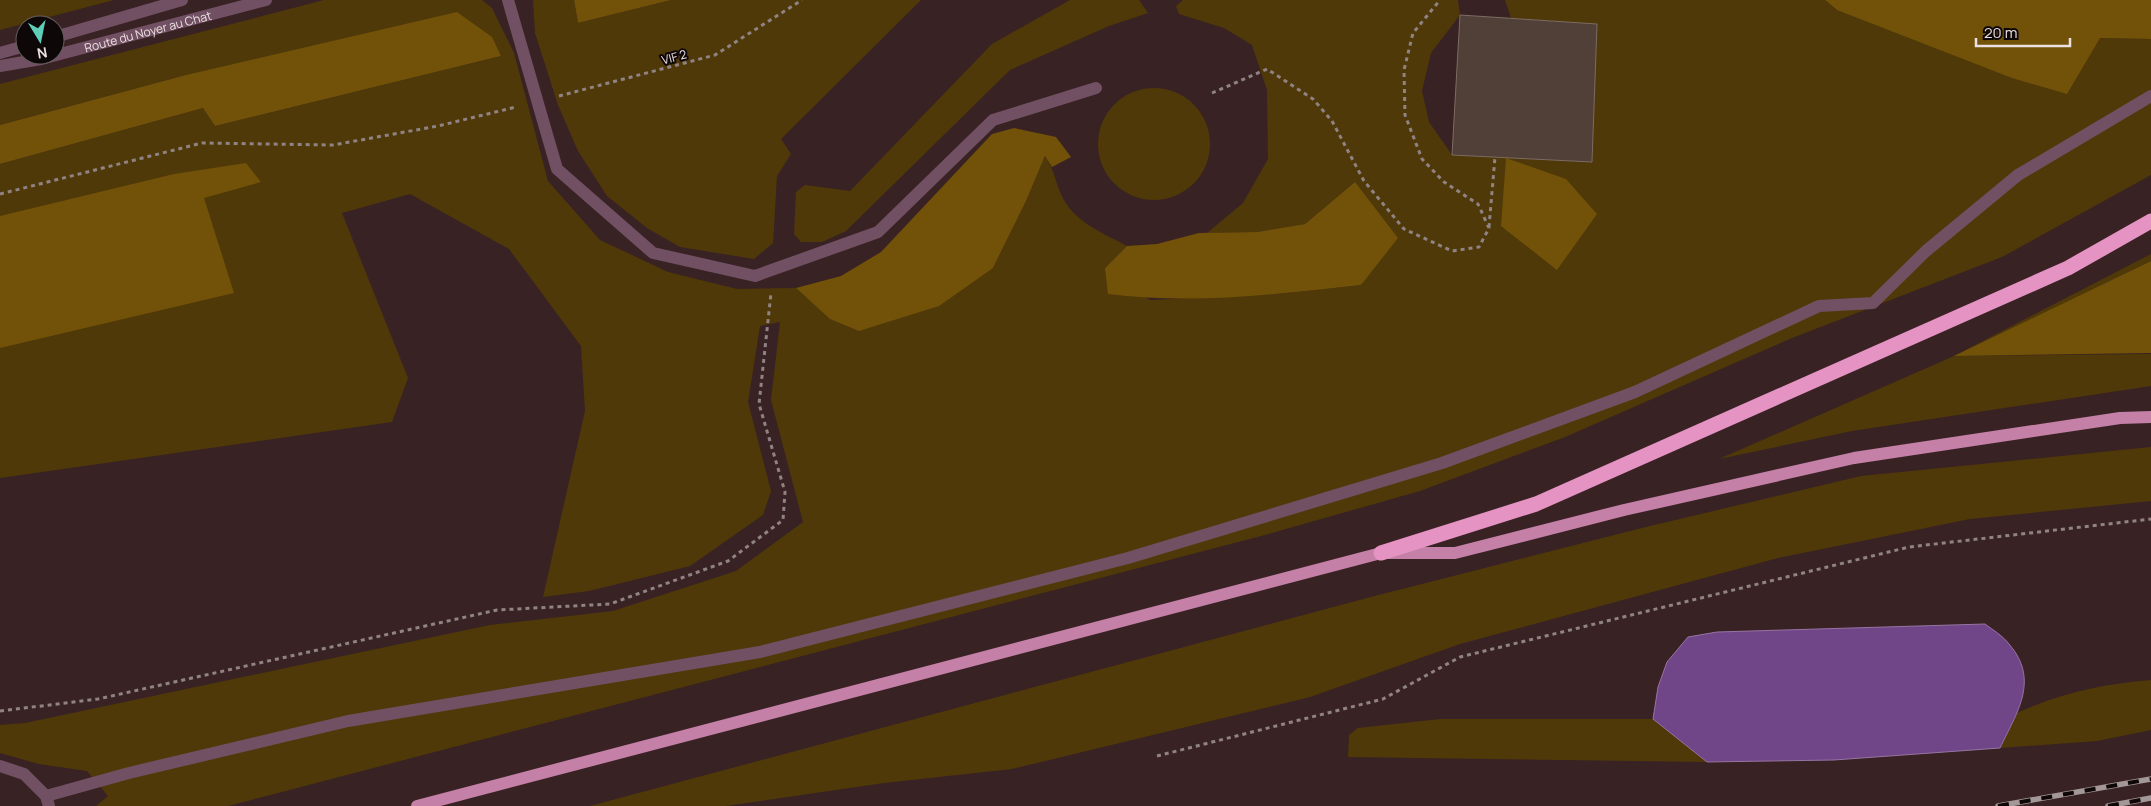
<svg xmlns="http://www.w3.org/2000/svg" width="2151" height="806" font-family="Manrope,sans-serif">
<rect width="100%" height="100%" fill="#2b1b1b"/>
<path fill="#392223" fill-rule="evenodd" d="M0,0H2151V806H0ZM25,25H55V55H25Z"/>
<path fill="#4f3909" d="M0,0H114L0,30Z
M324,0H482L492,8L514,53L548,181L600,240L668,272L737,289L796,288L830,318L993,268L1026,201L1045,156C1055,170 1056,187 1065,202C1079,224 1105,234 1127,246L1105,268L1150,300L1276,294L1362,285L1355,182L1305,224L1257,232L1207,233L1243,203L1268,159L1267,90L1252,45L1224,28L1179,14L1176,6L1183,0H1458L1460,15L1431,53L1422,91L1429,122L1452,155L1592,162L1597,24L1511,18L1505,0H1825L1837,10L2100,38L2151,39V175L2002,257L1792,338L1565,437L1420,491L1261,536L228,806H96L108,796L87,771L39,764L0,753V725L25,723L490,625L613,611L736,571L803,522L771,400L780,322L760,326L748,402L771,491L763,515L690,566L589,591L543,597L585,411L581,346L509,249L410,194L342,213L408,378L392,422L0,478V164L203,108L215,126L501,56L182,76L0,125V84Z
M533,0H574L578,23L671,0H921L781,139L791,154L777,176L773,243L754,259L680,247L647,228L607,196L578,151L558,105L535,33Z
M1070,0H1139L1148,13L1109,26L1010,70L846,231L822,242H801L794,234L796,192L805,185L850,191L992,44Z
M1098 144a56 56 0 1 1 112 0a56 56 0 1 1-112 0Z
M2151,254V261L1956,356L2151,354V386L1852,431L1719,459L1954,356Z
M2151,447V501L1970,519L1778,558L1460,644L1310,697L1012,769L884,783L726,806H590L1367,598L1646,527L1861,476Z
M2151,680V730L2097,741L2000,748L2017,713C2061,693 2103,684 2151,680Z
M1440,719H1653L1707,762L1348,757L1349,735L1358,728Z"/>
<path fill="#715208" d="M574,0H671L578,23Z
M1825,0H2151V39L2100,38L2067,94L2012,78L1837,10Z
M457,12L492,37L501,56L215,126L203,108L0,164V125L182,76Z
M1014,128L1056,137L1071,157L1052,167L1045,156L1026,201L993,268L939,306L859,331L830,319L796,288L841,276L881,252L992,134Z
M1506,158L1566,179L1597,214L1557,270L1501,226Z
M246,163L261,182L204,198L234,293L0,348V216L174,174Z
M1355,182L1398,238L1361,285C1278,294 1192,305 1108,294L1105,268L1127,246L1157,244L1199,233L1257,232L1305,224Z
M2151,261V353L1954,356Z"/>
<path fill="#714689" stroke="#9674a3" d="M1985,624C1993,630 2003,636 2009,644C2040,680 2017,712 2000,748L1834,760L1707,762L1653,719L1658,687L1667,662L1688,637L1717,632Z"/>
<path fill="#504038" stroke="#7d6c63" d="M1460,15L1597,24L1592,162L1452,155Z"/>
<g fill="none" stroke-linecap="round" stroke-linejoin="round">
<path stroke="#908383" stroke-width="3" stroke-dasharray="4 4" stroke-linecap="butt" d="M1212,93L1267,69L1313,99L1332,121L1364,181L1404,229L1452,251L1479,247L1489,228L1478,204L1444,182L1422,159L1405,115L1404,70L1413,33L1440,0
M559,96L715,55L802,0
M0,194L202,143L333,145L438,126L516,107
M1489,227L1495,157
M0,711L98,699L497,610L610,604L728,561L783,520L785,492L759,404L771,293
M1157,756L1383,699L1460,657L1909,547L2151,519"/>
<g stroke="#715063" stroke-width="12">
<path d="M508,0L557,169L653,253L755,276L878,232L993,120L1096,88"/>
<path d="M55,37L182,0"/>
<path d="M0,53L25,46"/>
<path id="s1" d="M0,66L41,59L266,0"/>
<path d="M0,766L24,774L46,796L49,806"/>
<path d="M46,796L129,773L348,721L760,652L1128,558L1442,463L1635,392L1819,306L1873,303L1926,251L2018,175L2151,96"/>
</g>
<path stroke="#c480a7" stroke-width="12" d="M417,806L1381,553H1455L1624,510L1854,458L2120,418L2151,417"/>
<path stroke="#e493c2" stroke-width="15" d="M1381,553L1536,504L2068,268L2151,221"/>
<g stroke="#a49797" stroke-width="5.5">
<path id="rail" d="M1998,806L2151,779
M2108,806L2151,798"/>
</g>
<use href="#rail" stroke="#0e0708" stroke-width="4" stroke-dasharray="11" stroke-linecap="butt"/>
</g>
<g text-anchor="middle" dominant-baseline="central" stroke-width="4" stroke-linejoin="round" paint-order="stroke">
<g font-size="12" fill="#ece0e0" stroke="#0e0708">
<text stroke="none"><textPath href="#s1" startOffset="152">Route du Noyer au Chat</textPath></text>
<text transform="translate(674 57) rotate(-15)">VIF 2</text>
</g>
</g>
<g transform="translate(40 40) rotate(170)"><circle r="24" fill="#0e0708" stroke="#675e5e"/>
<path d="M0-4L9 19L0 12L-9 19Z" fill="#5eceb8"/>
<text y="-8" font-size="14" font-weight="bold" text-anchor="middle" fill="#ece0e0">N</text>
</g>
<path d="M1976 38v8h94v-8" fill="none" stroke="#ece0e0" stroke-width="2.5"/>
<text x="1984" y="38" font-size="15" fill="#ece0e0" stroke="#0e0708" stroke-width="4" paint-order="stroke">20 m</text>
</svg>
